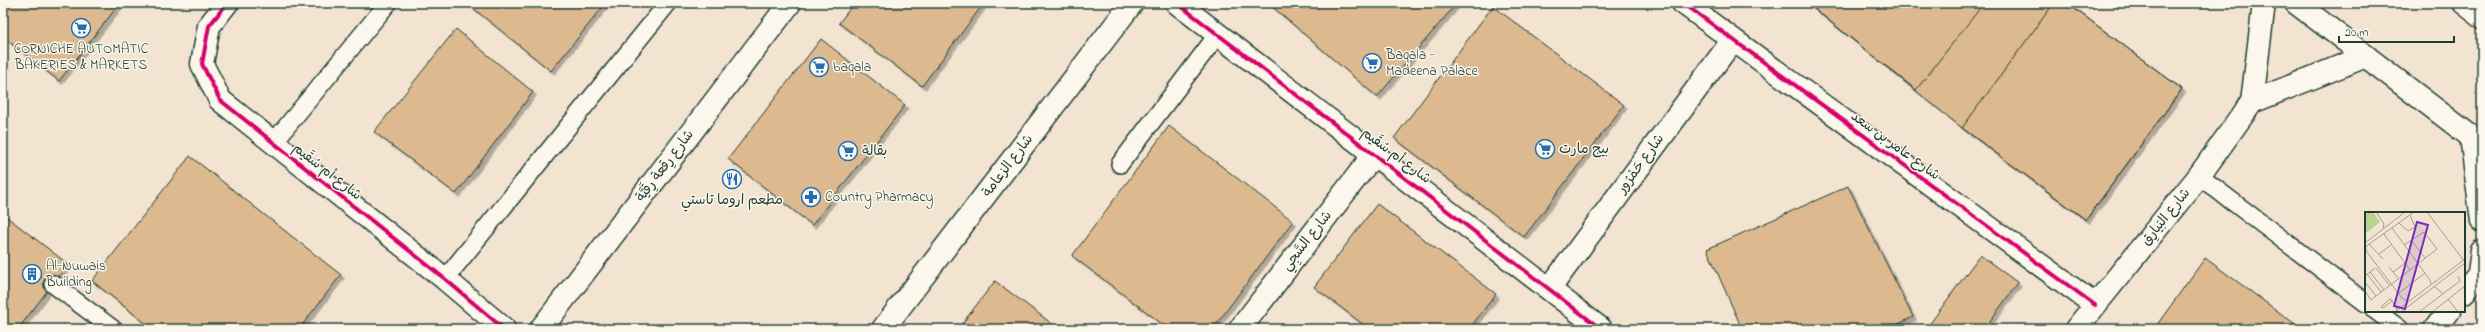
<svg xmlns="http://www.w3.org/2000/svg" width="2485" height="332" font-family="'Indie Flower','Playpen Sans Arabic',sans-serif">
<defs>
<filter id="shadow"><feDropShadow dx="3.5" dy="3.5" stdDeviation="0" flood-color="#0004"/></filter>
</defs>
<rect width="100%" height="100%" fill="#f2e4d0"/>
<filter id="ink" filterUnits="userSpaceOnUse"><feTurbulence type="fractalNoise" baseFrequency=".025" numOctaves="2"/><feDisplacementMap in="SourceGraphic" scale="8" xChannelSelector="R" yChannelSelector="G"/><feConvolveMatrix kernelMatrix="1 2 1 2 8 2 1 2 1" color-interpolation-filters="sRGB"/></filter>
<g filter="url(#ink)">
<path fill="#ddb98f" stroke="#1f3d34" filter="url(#shadow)" d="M3,3H120L59,81L3,37Z
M471,3H606L551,71L469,5Z
M854,3H984L922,86L839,23Z
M1268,3H1457L1377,97Z
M1807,3H1984L1916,90Z
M1807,3H2067L2182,89L2086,220L1962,128Z
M2054,3H2067L2182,89L2086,220L1962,128Z
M1493,6L1624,105L1524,237L1394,138Z
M456,29L533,92L456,194L374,132Z
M821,39L905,105L812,225L728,159Z
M1169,126L1293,221L1213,329H1169L1072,256Z
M190,156L341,275L299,329H153L92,281Z
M1848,186L1913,317L1888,329H1742L1707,249Z
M1377,204L1496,294L1469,329H1369L1314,287Z
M3,214L68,264L18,329H3Z
M1980,255L2018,283L1984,329H1926Z
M2205,258L2302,329H2154Z
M995,281L1059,329H958Z"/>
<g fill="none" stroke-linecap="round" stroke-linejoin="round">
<g stroke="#1f3d34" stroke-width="20">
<path id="lane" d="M273,143L388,3
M1120,164L1218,34
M2199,176L2366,303
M445,279L668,3
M53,284L113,329
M2376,311L2400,329"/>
</g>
<g stroke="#1f3d34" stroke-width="25">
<path id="street" d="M227,3L209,26L202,64L220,100L445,279L504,329
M1177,3L1601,329
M1683,3L2095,305
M2252,102L2366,56
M2471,136L2482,221
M2479,273L2482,250
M1550,288L1732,41
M2464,292L2482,271
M541,329L790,3
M883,329L1132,3
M1240,329L1375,153
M2076,329L2199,176L2252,102L2264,3
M2435,329L2449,311"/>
</g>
<g stroke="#1f3d34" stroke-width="25">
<path id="secondary" d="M2296,3L2482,145
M2464,3L2482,17"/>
</g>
<use href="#lane" stroke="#fbf7ec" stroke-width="17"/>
<use href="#street" stroke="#fbf7ec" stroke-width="22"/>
<use href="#secondary" stroke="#fbf7ec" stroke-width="22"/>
<g stroke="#fbf7ec" stroke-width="6">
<path id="cycleway" d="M227,3L209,26L202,64L220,100L445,279L504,329
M1177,3L1601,329
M1683,3L2095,305"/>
</g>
<use href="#cycleway" stroke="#d6006c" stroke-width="4"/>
</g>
</g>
<defs>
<g id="supermarket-ring" transform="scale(1)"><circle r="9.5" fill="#fbf7ec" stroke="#1f6fb2" stroke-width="1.5"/><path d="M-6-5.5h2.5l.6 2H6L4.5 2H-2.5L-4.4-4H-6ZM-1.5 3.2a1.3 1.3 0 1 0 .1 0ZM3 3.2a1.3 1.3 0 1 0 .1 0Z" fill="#1f6fb2"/></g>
<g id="restaurant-ring" transform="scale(1)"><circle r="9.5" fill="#fbf7ec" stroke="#1f6fb2" stroke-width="1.5"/><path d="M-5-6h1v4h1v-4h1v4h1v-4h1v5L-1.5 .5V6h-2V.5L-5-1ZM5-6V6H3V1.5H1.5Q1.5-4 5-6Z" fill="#1f6fb2"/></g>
<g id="pharmacy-ring" transform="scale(1)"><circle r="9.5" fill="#fbf7ec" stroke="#1f6fb2" stroke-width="1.5"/><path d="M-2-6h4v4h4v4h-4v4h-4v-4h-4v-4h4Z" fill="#1f6fb2"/></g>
<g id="building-ring" transform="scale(1)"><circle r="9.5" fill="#fbf7ec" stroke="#1f6fb2" stroke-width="1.5"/><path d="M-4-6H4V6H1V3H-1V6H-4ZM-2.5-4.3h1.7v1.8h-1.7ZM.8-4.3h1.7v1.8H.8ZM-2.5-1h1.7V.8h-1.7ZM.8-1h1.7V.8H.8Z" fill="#1f6fb2"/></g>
</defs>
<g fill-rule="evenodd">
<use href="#supermarket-ring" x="81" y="28"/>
<use href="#supermarket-ring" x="1372" y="63"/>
<use href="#supermarket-ring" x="819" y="67"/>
<use href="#supermarket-ring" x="1545" y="149"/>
<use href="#supermarket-ring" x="848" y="151"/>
<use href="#restaurant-ring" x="732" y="179"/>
<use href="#pharmacy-ring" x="811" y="197"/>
<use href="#building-ring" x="32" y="274"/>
</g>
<g text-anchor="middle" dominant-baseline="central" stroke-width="3" stroke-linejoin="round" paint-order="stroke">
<g font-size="14" fill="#1f3d34" stroke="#fbf7ec" text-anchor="start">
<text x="81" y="49" text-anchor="middle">CORNICHE AUTOMATIC<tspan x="81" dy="16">BAKERIES &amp; MARKETS</tspan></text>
<text x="1386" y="55">Baqala -<tspan x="1386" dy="16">Madeena Palace</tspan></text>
<text x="833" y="67">baqala</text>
<text x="1559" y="149">بيج مارت</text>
<text x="862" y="151">بقالة</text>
<text x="825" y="197">Country Pharmacy</text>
<text x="732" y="200" text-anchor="middle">مطعم اروما تاستي</text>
<text x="46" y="266">Al-Nuwais<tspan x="46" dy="16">Building</tspan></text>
</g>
<g font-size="14" fill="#1f3d34" stroke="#fbf7ec">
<text transform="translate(1895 146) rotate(36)">شارع عامر بن سعد</text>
<text transform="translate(1396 156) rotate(37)">شارع أم سُقَيم</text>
<text transform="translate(1641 164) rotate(-54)">شارع حَمْرُور</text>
<text transform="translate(665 166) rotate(-53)">شارع رِقعة رِقَيَّة</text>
<text transform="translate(1008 166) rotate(-53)">شارع الزعامة</text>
<text transform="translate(327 172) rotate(38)">شارع أم سُقَيم</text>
<text transform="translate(2166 217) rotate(-51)">شارع البَيارِق</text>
<text transform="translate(1307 241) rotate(-52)">شارع السَّجِي</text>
</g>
</g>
<g transform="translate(2365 212)">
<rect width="100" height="100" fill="#f2e4d0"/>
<path d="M0,0H8L15,10L0,22Z" fill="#b9d38b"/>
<path fill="none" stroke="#9ea192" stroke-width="1" d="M11,0L19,12L18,16M62,0L100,50M34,11L43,19L50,15L45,3M27,16L65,68L66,72M19,22L45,58M46,28L60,46M0,31L40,0M4,32L18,47M1,34V39L37,86L43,90M0,35L49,0M14,42L26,33M24,55L33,66M11,56L25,74M5,60L19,78M28,60L40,51M2,62L16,80M0,64L10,56M0,70L11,84M69,74L78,82M0,79L6,88L72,37L59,20L39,33M34,81L60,61M83,87L93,100M27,89L18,96L16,95L25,87H26L27,89L29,92L31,94L32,99M30,100L100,47M36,100L100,51M54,100L95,69L93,64M67,100L100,74"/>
<path fill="#7b2cbf" fill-opacity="0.15" stroke="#7b2cbf" stroke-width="2" d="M52,10L63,13L40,97L29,94Z"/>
<rect width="100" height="100" fill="none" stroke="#1f3d34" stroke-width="2"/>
</g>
<rect width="2485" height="332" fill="none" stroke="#fbf7ec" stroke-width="16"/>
<rect x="8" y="8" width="2469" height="316" fill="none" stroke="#1f3d34" stroke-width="1.5" filter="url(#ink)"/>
<path d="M2339 36v6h115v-6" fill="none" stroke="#1f3d34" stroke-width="2"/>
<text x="2345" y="36" font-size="12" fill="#1f3d34" stroke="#fbf7ec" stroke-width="3" paint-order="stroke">20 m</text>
</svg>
